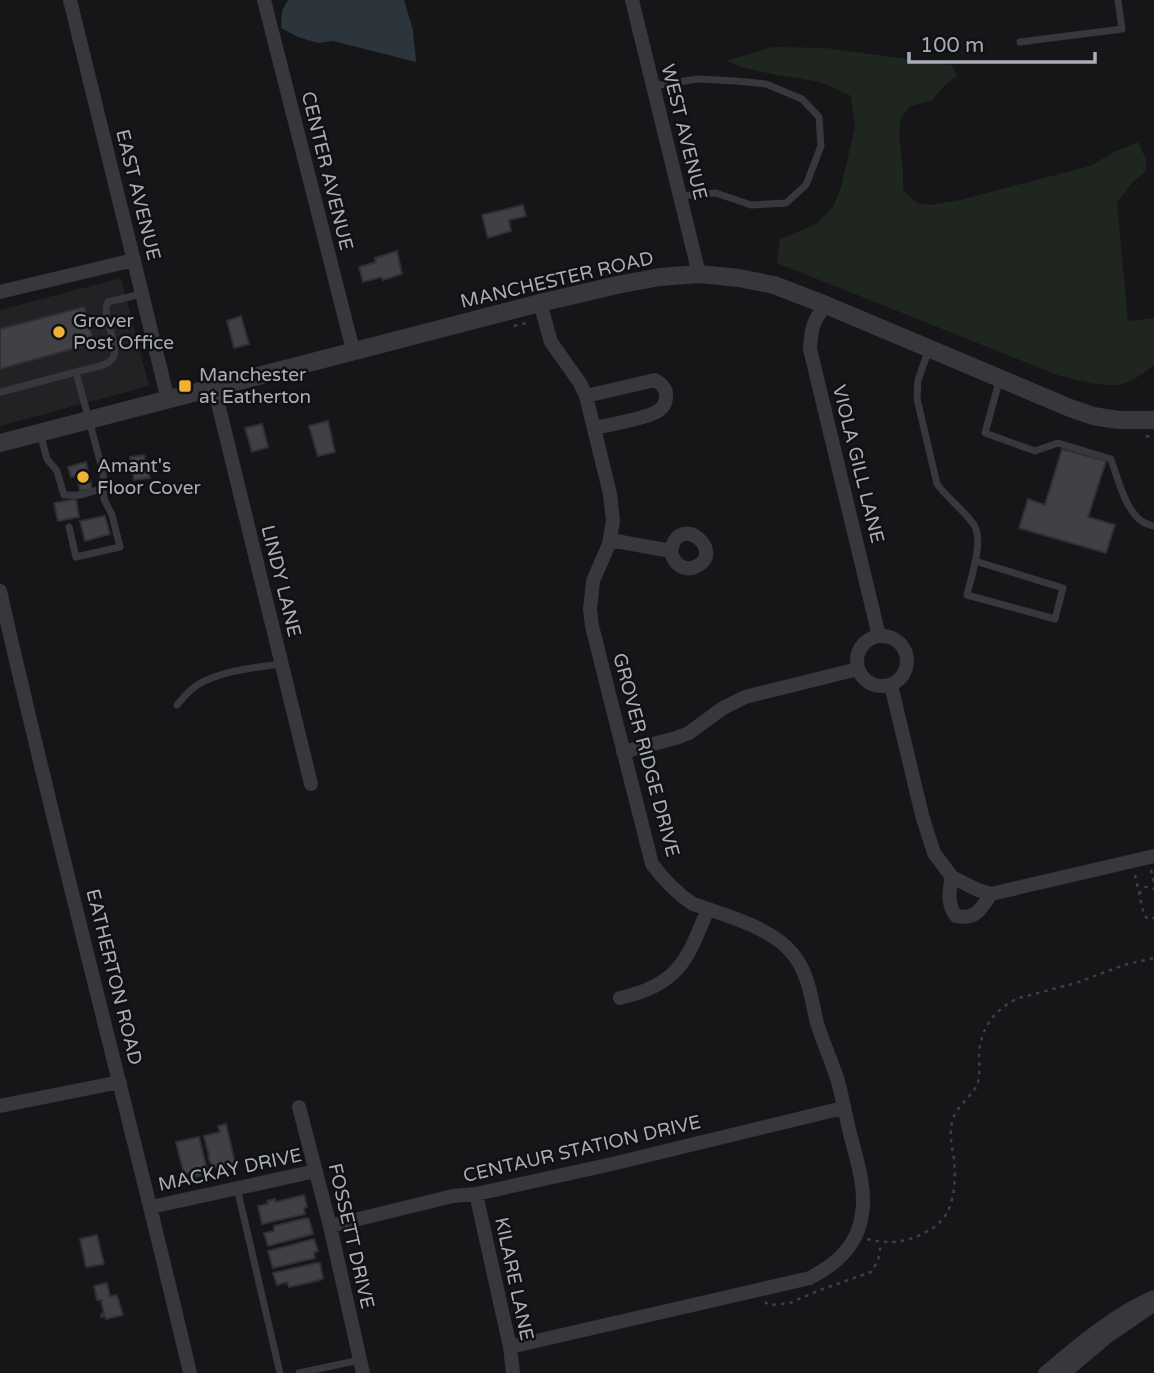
<svg xmlns="http://www.w3.org/2000/svg" width="1154" height="1373" font-family="'Varela Round',sans-serif">
<rect width="100%" height="100%" fill="#161618"/>
<path fill="#222225" d="M121,278L149,386L0,426V310Z"/>
<path fill="#1e261f" d="M772,47L825,48L952,65L957,76L946,84L931,101L910,106L901,118L899,136L903,169V190L917,203L931,205L960,200L1090,166L1116,151L1138,142L1146,159V171L1130,185L1117,203L1128,321L1154,318V365C1146,371 1136,379 1126,383C1106,389 1080,380 1060,376L777,263L780,239L816,224L833,207L841,188L855,126L851,96C839,91 827,83 814,81C785,75 755,74 726,61Z"/>
<path fill="#2c353c" d="M288,0H404L413,30L416,62L333,41L318,43L298,37L281,28L282,11Z"/>
<path fill="#404145" stroke="#303034" stroke-width="2" d="M523,205L526,216L509,220L511,231L488,238L482,215Z
M397,251L402,274L383,280L381,277L363,282L359,267L376,262L375,258Z
M84,307L94,343L0,369V329Z
M241,316L249,344L234,348L227,321Z
M328,421L335,452L318,456L309,426Z
M262,424L268,447L252,452L245,428Z
M1062,449L1106,461L1088,517L1115,525L1106,553L1019,528L1028,499L1045,505Z
M144,455L150,478L134,480L130,457Z
M86,462L92,489L80,491L77,476L71,477L68,467Z
M76,499L79,517L58,521L54,503Z
M105,516L110,534L85,541L80,521Z
M226,1124L236,1167L223,1171L222,1166L212,1168L208,1156H209L204,1136L220,1132L218,1126Z
M199,1137L208,1173L195,1177L194,1172L184,1174L176,1142Z
M304,1195L307,1207L304,1208L305,1214L262,1224L258,1206L268,1204L267,1201L275,1199L276,1202Z
M306,1218L309,1219L313,1234L268,1246L264,1233L274,1231V1226Z
M97,1235L104,1264L86,1267L80,1239Z
M314,1239L318,1251L314,1252L315,1258L273,1268L268,1251Z
M316,1263H320L323,1278L320,1280L289,1287L287,1282L277,1285L273,1273Z
M107,1283L110,1296L117,1295L123,1315L106,1319L105,1316L101,1317V1314L104,1313L101,1300H103H97L94,1286Z"/>
<g fill="none" stroke-linecap="round" stroke-linejoin="round">
<path stroke="#3d3f44" stroke-width="2.5" stroke-dasharray="3.5 5" stroke-linecap="butt" d="M514,326L526,323
M1146,436L1154,437
M1151,870L1154,883
M1135,875L1144,915L1148,919L1154,918
M1139,894L1145,887H1149L1154,889
M867,1239C888,1244 905,1243 924,1233C929,1230 934,1228 938,1224C955,1210 956,1179 954,1159C952,1147 949,1134 952,1122C955,1108 969,1099 976,1087C981,1077 979,1066 979,1055C980,1029 995,1008 1019,998L1076,983L1124,965L1154,958
M765,1302L769,1305H772L790,1303L820,1290L871,1272L878,1261L881,1244"/>
<path stroke="#37383d" stroke-width="7" d="M1020,42L1122,29L1118,0
M653,86L698,79L736,81L766,84L802,99L819,117L821,146L806,185L786,203L751,205L716,193L681,196
M929,349L918,380L917,399L937,484C948,499 964,510 974,525C984,541 971,577 967,595L1055,619L1063,588L975,561
M76,372C84,369 103,367 109,362C126,351 99,318 108,302L141,294
M1000,378L985,433L1035,451L1058,443L1111,459C1117,477 1126,512 1143,522C1146,524 1150,525 1154,526
M1,392L76,372L103,472L104,499L112,515L120,547L76,557L69,527
M40,433L47,459L57,471L64,495H81L104,488
M177,705C182,699 187,693 192,689C212,672 256,667 281,664
M237,1188L280,1373
M299,1373L360,1360"/>
<path stroke="#37383d" stroke-width="14" d="M70,0L168,400
M264,0L353,350
M632,0L699,274
M0,292L134,260
M826,305C813,320 811,329 810,349L879,636
M214,387L311,784
M586,396L655,380C662,384 667,389 666,397C666,403 664,407 658,411C648,418 609,425 594,428
M610,540L671,551C679,510 728,553 695,567C682,572 673,562 671,551
M0,591C59,853 129,1112 190,1373
M857 661a25 25 0 1 1 50 0a25 25 0 1 1-50 0Z
M891,685L922,815L934,853L952,877L978,890L991,894L1154,856
M623,752L676,738L689,733L723,708L745,697L858,669
M952,877C949,891 947,904 956,916C976,920 981,909 991,894
M620,998C679,985 687,960 708,909
M0,1106L120,1082
M299,1107L330,1226L363,1373
M476,1194L510,1347L513,1373
M151,1207L316,1171
M330,1226L453,1196L476,1194L612,1164L843,1108
M510,1347L810,1278C837,1264 858,1245 862,1214C866,1190 858,1164 852,1141C846,1120 843,1098 837,1078C831,1060 823,1042 817,1023C811,999 809,973 792,953C772,928 723,914 693,904C676,893 664,880 652,864L608,690L592,626L590,609L593,581L609,544L613,521L610,494L586,396L580,383L551,342L540,303
M1045,1373C1080,1344 1113,1315 1154,1297
M1064,1373L1108,1336L1149,1308"/>
<path stroke="#37383d" stroke-width="18" d="M0,443L540,303L617,285L660,277L699,274L739,278L774,285L826,305L1070,408L1093,416L1118,420H1154"/>
</g>
<g fill="#f2b134" stroke="#111113" stroke-width="2.5">
<circle cx="59" cy="332" r="7"/>
<rect x="178" y="379" width="14" height="14" rx="3.5"/>
<circle cx="83" cy="477" r="7"/>
</g>
<g text-anchor="middle" dominant-baseline="central" stroke-width="5" stroke-linejoin="round" paint-order="stroke">
<g font-size="19" fill="#a8adb8" stroke="#111113">
<text transform="translate(684 132) rotate(76)">WEST AVENUE</text>
<text transform="translate(327 171) rotate(76)">CENTER AVENUE</text>
<text transform="translate(138 195) rotate(76)">EAST AVENUE</text>
<text transform="translate(557 280) rotate(-13)">MANCHESTER ROAD</text>
<text transform="translate(858 464) rotate(76)">VIOLA GILL LANE</text>
<text transform="translate(281 581) rotate(76)">LINDY LANE</text>
<text transform="translate(646 755) rotate(75)">GROVER RIDGE DRIVE</text>
<text transform="translate(114 977) rotate(76)">EATHERTON ROAD</text>
<text transform="translate(582 1149) rotate(-13)">CENTAUR STATION DRIVE</text>
<text transform="translate(230 1170) rotate(-12)">MACKAY DRIVE</text>
<text transform="translate(351 1236) rotate(77)">FOSSETT DRIVE</text>
<text transform="translate(514 1279) rotate(78)">KILARE LANE</text>
</g>
<g font-size="19" fill="#a8adb8" stroke="#111113" text-anchor="start">
<text x="73" y="321">Grover<tspan x="73" dy="22">Post Office</tspan></text>
<text x="199" y="375">Manchester<tspan x="199" dy="22">at Eatherton</tspan></text>
<text x="97" y="466">Amant's<tspan x="97" dy="22">Floor Cover</tspan></text>
</g>
</g>
<path d="M909 52v10h186v-10" fill="none" stroke="#a8adb8" stroke-width="3.5"/>
<text x="920" y="52" font-size="21" fill="#a8adb8" stroke="#111113" stroke-width="5" paint-order="stroke">100 m</text>
</svg>
